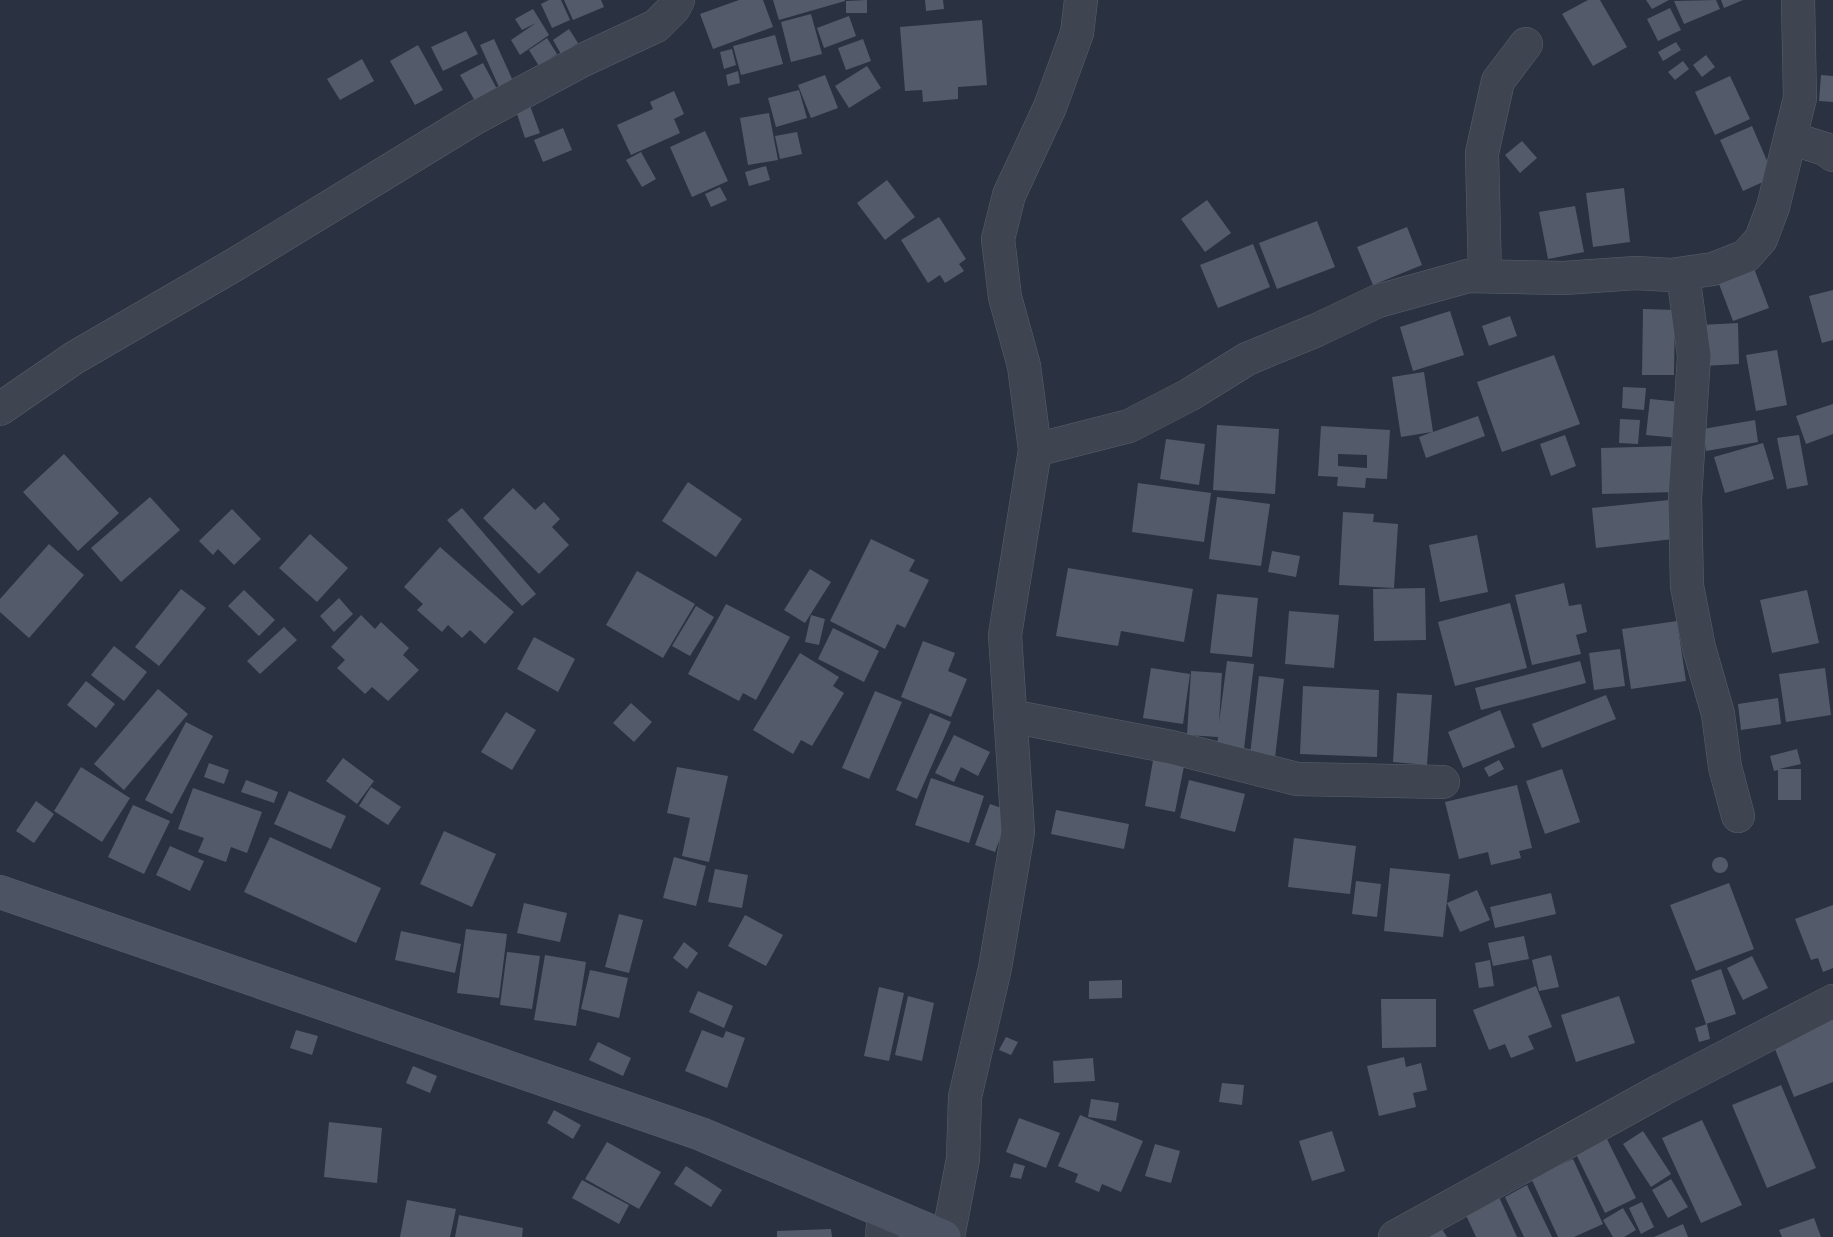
<svg xmlns="http://www.w3.org/2000/svg" width="1833" height="1237" font-family="'Exo 2',sans-serif">
<rect width="100%" height="100%" fill="#2a3241"/>
<path fill="#535b6b" fill-rule="evenodd" d="M549,0H561L570,20L552,28L541,4Z
M564,0H601L604,7L573,20Z
M739,0H763L773,27L713,49L700,14Z
M773,0H845V1L779,20Z
M867,0V13H846V1Z
M925,0H943L944,9L926,11Z
M1588,0H1600L1627,47L1593,66L1562,14Z
M1646,0H1669L1652,9Z
M1716,0L1720,9L1684,24L1674,1Z
M1721,0H1743L1724,8Z
M1670,8L1681,30L1658,41L1647,19Z
M533,9L549,35L520,55L511,40L536,23L522,30L515,19Z
M811,14L822,54L791,62L781,22Z
M849,16L856,36L824,48L817,28Z
M982,20L987,85L958,87V99L923,102L922,90L905,91L900,27Z
M569,29L578,43L561,54L553,40Z
M466,31L478,54L443,71L431,47Z
M775,35L783,64L741,75L733,46Z
M547,38L557,54L539,66L529,50Z
M494,39L513,81L499,87L480,45Z
M863,39L871,61L846,70L838,48Z
M1676,42L1681,50L1663,61L1658,52Z
M418,45L443,90L415,105L390,61Z
M732,49L736,65L724,69L720,52Z
M1706,55L1715,67L1702,77L1693,65Z
M362,59L374,81L340,100L327,79Z
M1683,61L1689,69L1675,80L1668,72Z
M483,63L497,89L475,101L460,75Z
M867,66L881,88L849,108L835,86Z
M738,71L740,83L728,86L726,75Z
M825,75L838,108L811,118L798,85Z
M1821,75L1833,76V102L1819,101Z
M1730,76L1750,119L1715,135L1695,92Z
M799,90L807,118L776,127L768,98Z
M674,91L684,114L674,119L680,133L631,155L617,125L653,109L650,102Z
M529,103L540,133L525,138L515,108Z
M769,113L778,160L748,165L740,118Z
M1752,126L1774,177L1743,191L1720,140Z
M563,128L572,150L543,162L534,140Z
M705,131L728,181L692,197L670,147Z
M797,132L802,154L780,159L775,136Z
M1522,141L1537,158L1520,173L1505,155Z
M641,152L656,179L642,187L626,160Z
M766,166L770,180L749,186L745,172Z
M887,180L915,217L885,240L857,203Z
M720,187L727,200L711,207L705,194Z
M1624,188L1630,242L1593,247L1586,193Z
M1207,200L1231,233L1205,252L1181,219Z
M1575,206L1584,252L1548,259L1539,212Z
M939,217L966,259L959,264L964,271L945,283L940,275L928,283L901,240Z
M1317,221L1335,267L1277,289L1259,243Z
M1407,227L1422,265L1373,285L1357,247Z
M1253,244L1270,287L1218,308L1200,265Z
M1752,263L1769,308L1733,321L1716,276Z
M1833,290V340L1822,343L1809,296Z
M1643,309L1675,310L1674,375H1642Z
M1450,311L1464,355L1413,371L1400,327Z
M1510,316L1517,336L1489,346L1482,326Z
M1738,323L1739,364L1703,366L1701,325Z
M1777,350L1787,405L1756,411L1746,355Z
M1554,355L1580,424L1502,452L1477,382Z
M1424,372L1433,432L1478,416L1485,436L1426,458L1419,437L1432,432L1401,437L1392,377Z
M1623,387L1646,388L1644,410L1622,408Z
M1650,399L1681,402L1678,438L1646,435Z
M1833,404V434L1806,444L1796,416Z
M1620,419L1640,420L1638,444L1619,443Z
M1755,420L1758,442L1706,451L1703,429Z
M1217,425L1279,429L1275,494L1213,490Z
M1321,426L1390,430L1387,479L1366,478L1365,488L1337,486L1338,477L1318,476ZM1338,454L1367,455V468L1338,466Z
M1565,435L1576,466L1551,476L1540,444Z
M1799,435L1808,485L1787,489L1777,438Z
M1166,439L1205,444L1199,485L1160,479Z
M1763,443L1774,479L1725,493L1714,457Z
M1673,446L1675,492L1602,494L1601,448Z
M64,454L119,513L78,551L23,492Z
M688,482L742,519L716,557L662,521Z
M1138,483L1211,493L1204,542L1132,532Z
M513,488L535,510L544,502L560,519L552,527L569,545L539,574L483,518Z
M150,497L180,530L121,582L91,548Z
M1217,497L1270,504L1261,566L1209,559Z
M1669,500L1673,539L1596,548L1592,508Z
M462,508L536,594L522,606L447,520Z
M232,509L261,539L234,565L218,549L213,555L199,541Z
M1343,512L1374,514L1373,522L1398,524L1394,588L1339,585Z
M310,534L348,568L317,602L279,568Z
M1477,535L1488,592L1440,602L1429,545Z
M871,539L915,560L909,571L929,580L905,628L897,624L885,649L830,621Z
M49,544L84,575L29,638L0,612V599Z
M440,547L514,612L485,644L470,630L462,638L448,625L442,632L417,610L423,604L404,587Z
M1272,551L1300,556L1296,577L1268,572Z
M1068,568L1193,589L1184,642L1121,631L1118,646L1056,636Z
M810,569L831,582L805,623L784,610Z
M637,571L695,604L663,658L606,625Z
M1564,583L1569,606L1581,604L1587,632L1576,635L1581,654L1532,665L1515,595Z
M1425,588L1426,640L1374,641L1373,589Z
M181,589L206,608L159,666L135,647Z
M244,590L275,620L259,636L228,606Z
M1807,590L1819,643L1772,653L1760,600Z
M1217,594L1258,598L1252,657L1210,653Z
M339,598L353,614L334,632L320,616Z
M1510,603L1527,668L1455,686L1438,622Z
M726,604L790,637L756,700L743,693L739,701L688,674Z
M696,606L714,617L690,656L672,646Z
M1289,611L1339,615L1334,668L1285,664Z
M361,615L375,629L381,622L409,648L403,655L419,670L388,701L372,687L365,694L337,668L345,660L331,647Z
M811,615L825,619L819,645L805,642Z
M1677,621L1686,681L1631,689L1622,629Z
M284,627L297,640L260,674L247,661Z
M833,628L879,651L864,682L818,659Z
M534,637L575,659L558,692L517,669Z
M923,641L955,653L948,671L967,679L951,717L901,697Z
M114,646L147,672L124,701L91,675Z
M1620,649L1625,686L1594,690L1589,653Z
M800,653L839,677L833,686L844,693L812,746L801,740L793,754L753,730Z
M1227,661L1254,664L1244,749L1217,746L1218,737L1187,735L1191,671L1222,673L1219,723Z
M1580,661L1586,683L1481,710L1475,688Z
M1151,668L1190,674L1183,724L1143,718Z
M1825,668L1831,715L1786,722L1779,674Z
M1259,676L1284,679L1275,758L1250,755Z
M86,681L115,704L96,728L67,705Z
M1303,686L1379,690L1377,757L1300,754Z
M158,689L188,714L124,790L94,764Z
M875,691L902,702L869,779L842,768Z
M1397,693L1432,695L1427,765L1393,762Z
M1606,695L1616,719L1542,748L1532,724Z
M1778,698L1781,724L1741,730L1738,704Z
M631,703L652,722L634,742L613,723Z
M1500,710L1515,747L1463,768L1448,732Z
M506,712L536,730L512,770L481,752Z
M930,713L951,722L917,799L896,790Z
M186,722L213,736L172,814L145,800Z
M954,735L990,752L978,776L961,767L954,782L935,773Z
M1797,749L1801,764L1779,769H1801V800H1778V770L1774,771L1770,756Z
M1154,755L1185,761L1175,812L1145,806Z
M343,758L374,781L357,804L326,781Z
M1499,760L1504,769L1489,777L1484,768Z
M209,763L229,770L224,784L204,777Z
M81,767L130,798L102,842L54,811Z
M677,767L728,776L709,862L682,856L690,818L667,813Z
M1562,769L1580,822L1545,834L1526,781Z
M931,778L984,796L969,843L915,825Z
M246,780L278,792L274,803L241,792Z
M1189,780L1245,794L1235,832L1180,818Z
M1517,785L1532,848L1519,851L1521,858L1491,865L1488,852L1459,859L1445,802Z
M371,787L401,807L388,825L359,806Z
M193,788L262,812L247,853L231,847L226,862L198,852L204,838L178,829Z
M289,791L346,816L331,849L274,824Z
M36,801L54,814L34,843L16,831Z
M990,804L1010,811L995,852L975,845Z
M133,805L170,821L144,874L108,857Z
M1056,810L1129,824L1124,849L1051,834Z
M444,831L496,854L472,907L420,884Z
M270,837L381,888L356,943L244,892Z
M1294,838L1356,846L1350,894L1288,887Z
M170,846L204,861L190,891L156,875Z
M674,857L706,866L696,906L663,898Z
M1712 865a8 8 0 1 1 16 0a8 8 0 1 1-16 0Z
M1390,868L1450,874L1443,937L1384,931Z
M715,869L748,875L742,908L708,902Z
M1356,881L1381,884L1377,917L1352,914Z
M1729,883L1754,949L1696,971L1670,905Z
M1477,890L1490,920L1460,932L1447,903Z
M1551,893L1556,914L1495,928L1490,907Z
M524,903L567,913L560,942L517,933Z
M1833,905V968L1823,972L1818,958L1811,960L1795,919Z
M619,914L643,920L629,973L605,967Z
M745,915L783,935L766,966L728,946Z
M466,929L507,934L499,998L457,993Z
M401,931L461,944L455,973L395,960Z
M1524,936L1529,959L1493,966L1488,943Z
M684,942L698,953L687,969L673,958Z
M507,952L540,956L532,1009L500,1005Z
M545,955L586,962L576,1026L534,1020Z
M1551,955L1559,987L1539,991L1532,960Z
M1752,956L1768,988L1743,1000L1727,968Z
M1490,960L1494,986L1479,988L1475,963Z
M1721,969L1736,1014L1706,1024L1691,980Z
M590,970L628,978L619,1018L581,1009Z
M1122,980V998L1089,999V981Z
M1536,986L1552,1027L1528,1036L1534,1049L1511,1058L1505,1044L1489,1050L1473,1010Z
M879,987L904,993L889,1061L864,1056Z
M698,991L733,1006L724,1028L689,1012Z
M908,996L934,1003L922,1061L895,1055Z
M1619,996L1635,1043L1576,1062L1561,1015Z
M1381,999H1436V1047L1382,1048Z
M1833,1020V1082L1794,1097L1773,1044Z
M1707,1024L1710,1039L1699,1042L1695,1028Z
M296,1030L318,1036L312,1055L290,1048Z
M702,1030L723,1038L726,1031L745,1038L727,1088L685,1071Z
M1006,1037L1018,1042L1011,1055L999,1050Z
M598,1042L631,1058L623,1076L589,1060Z
M1404,1057L1406,1067L1421,1063L1427,1090L1413,1093L1416,1107L1379,1116L1367,1066Z
M1093,1058L1095,1081L1054,1083L1053,1061Z
M413,1066L437,1076L430,1093L406,1083Z
M1222,1083L1244,1085L1242,1105L1219,1102Z
M1781,1085L1816,1168L1767,1188L1732,1105Z
M1091,1099L1119,1103L1116,1121L1088,1117Z
M554,1110L581,1125L573,1139L547,1123Z
M1080,1115L1143,1141L1121,1192L1102,1184L1099,1192L1075,1182L1078,1174L1058,1166Z
M1019,1118L1060,1133L1046,1168L1006,1152Z
M1702,1120L1742,1205L1701,1223L1662,1138Z
M329,1122L382,1128L377,1183L324,1177Z
M1332,1131L1345,1171L1312,1181L1299,1141Z
M1643,1131L1671,1174L1651,1187L1623,1144Z
M1607,1139L1636,1198L1605,1213L1576,1154Z
M607,1142L661,1172L639,1209L585,1179Z
M1155,1144L1180,1151L1171,1183L1145,1176Z
M1573,1159L1603,1224L1574,1237H1558L1531,1178Z
M1014,1163L1025,1166L1021,1179L1010,1177Z
M686,1166L722,1190L711,1207L674,1184Z
M1671,1179L1688,1207L1668,1218L1652,1190Z
M582,1180L629,1205L619,1224L572,1198Z
M1527,1185L1552,1237H1524L1505,1197Z
M1499,1197L1517,1237H1476L1465,1213Z
M407,1200L456,1209L450,1237H400Z
M1642,1202L1654,1227L1641,1234L1629,1208Z
M1623,1208L1636,1230L1624,1237H1613L1603,1220Z
M459,1215L523,1228L522,1237H455Z
M1814,1218L1821,1237H1782L1779,1230Z
M1438,1223L1447,1237H1413Z
M1683,1224L1688,1237H1654Z
M831,1229L832,1237H777V1231Z"/>
<g fill="none" stroke-linecap="round" stroke-linejoin="round">
<g stroke="#59606b" stroke-width="34">
<path id="street" d="M1790,138L1825,149L1833,155
M1683,274L1694,356L1685,498L1687,586L1699,648L1718,714L1725,767L1738,816
M1485,276L1482,153L1498,81L1526,44
M0,409L74,358L234,265L475,118L583,60L656,26L674,8L678,0
M1035,450L1129,426L1189,395L1247,359L1317,330L1378,301L1468,276L1564,278L1636,273L1671,275L1713,269L1746,256L1761,239L1773,207L1800,98L1798,0
M1010,716L1171,747L1297,779L1443,782
M882,1237L884,1212
M948,1237L963,1159L965,1097L995,968L1018,832L1005,635L1035,450L1024,366L1005,297L998,239L1009,195L1050,107L1077,33L1081,0
M1395,1237L1663,1089L1833,1001"/>
</g>
<g stroke="#59606b" stroke-width="34">
<path id="secondary" d="M0,892L701,1134L944,1237"/>
</g>
<use href="#street" stroke="#3e4551" stroke-width="33"/>
<use href="#secondary" stroke="#4c5463" stroke-width="33"/>
</g>
</svg>
